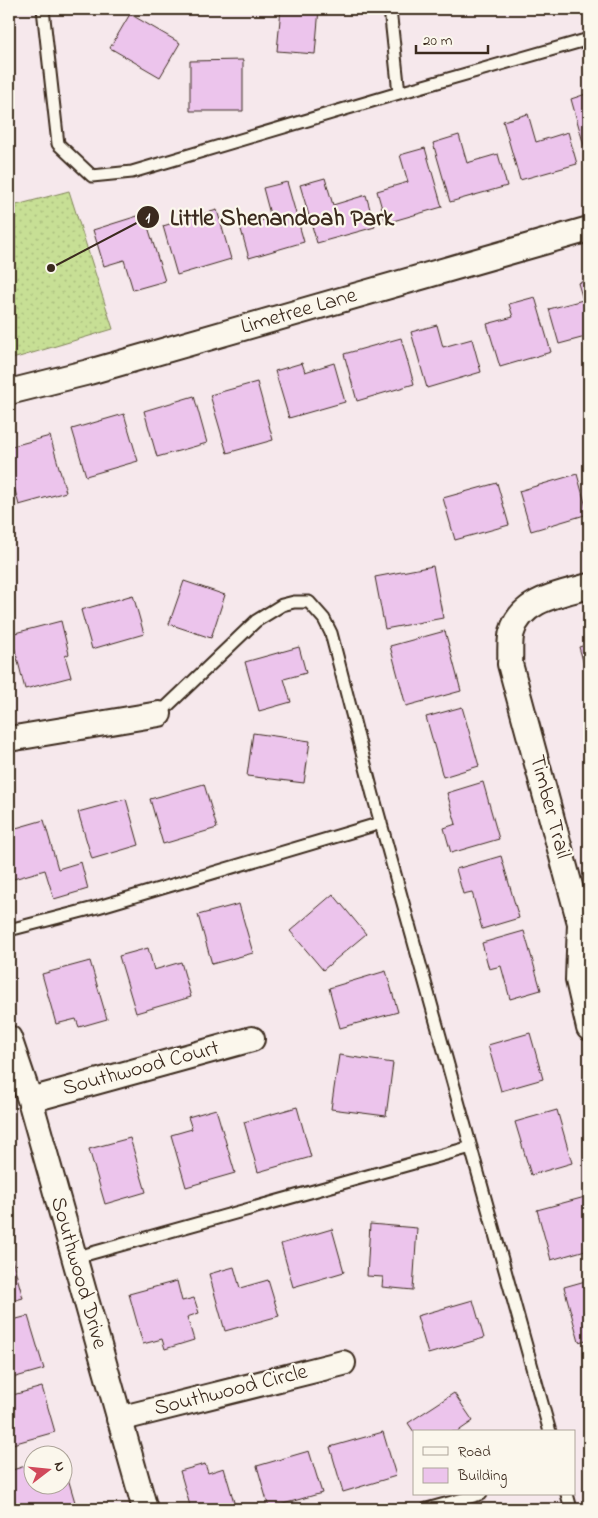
<svg xmlns="http://www.w3.org/2000/svg" width="598" height="1518" font-family="'Indie Flower',sans-serif">
<defs>
<pattern id="grass-dots" width="8" height="8" patternUnits="userSpaceOnUse" patternTransform="scale(1.25)"><rect width="8" height="8" fill="#c7df95"/><path d="M2 2h.1M6 6h.1" fill="none" stroke="#acc080" stroke-width="1.8" stroke-linecap="round"/></pattern>
</defs>
<rect width="100%" height="100%" fill="#f6e8ec"/>
<filter id="ink" filterUnits="userSpaceOnUse"><feTurbulence type="fractalNoise" baseFrequency=".02" numOctaves="2"/><feDisplacementMap in="SourceGraphic" scale="10" xChannelSelector="R" yChannelSelector="G"/><feConvolveMatrix kernelMatrix="1 2 1 2 8 2 1 2 1" color-interpolation-filters="sRGB"/></filter>
<g filter="url(#ink)">
<path fill="url(#grass-dots)" stroke="#81845a" d="M69,191L113,329L9,360V207Z"/>
<path fill="#ecc4ec" stroke="#3b2a1e" d="M281,9H319L315,54L277,51Z
M130,14L180,43L160,77L110,48Z
M243,60V111H190V61Z
M589,93V159L588,160L571,99Z
M528,114L536,142L568,132L577,164L520,180L503,121Z
M459,135L467,163L498,154L507,186L450,202L433,143Z
M425,148L442,207L386,223L377,191L408,182L400,155Z
M325,178L333,205L366,195L375,227L317,243L300,185Z
M287,182L304,242L249,258L240,226L271,218L263,188Z
M217,210L231,259L177,275L163,226Z
M144,214L165,281L133,290L124,260L104,266L93,230Z
M589,280V336L559,344L549,309L583,300L578,283Z
M535,297L551,352L500,367L487,324L513,317L509,304Z
M437,325L443,347L472,339L481,372L427,388L411,332Z
M401,338L414,384L357,401L344,354Z
M302,363L305,372L334,363L345,402L289,418L275,371Z
M257,382L273,440L227,453L210,395Z
M194,396L207,443L157,457L144,411Z
M124,414L138,461L86,476L72,429Z
M50,436L66,492L19,505L9,468V447Z
M577,474L588,514L531,531L519,491Z
M497,483L509,525L455,540L443,498Z
M433,566L443,618L385,629L375,577Z
M184,581L225,595L211,638L169,624Z
M133,595L144,634L92,649L81,610Z
M61,621L69,654L65,656L71,677L25,689L11,634Z
M445,631L461,691L406,706L390,646Z
M589,644V682L579,647Z
M299,647L306,673L284,679L291,702L259,711L245,662Z
M462,707L479,766L443,777L426,717Z
M253,733L310,741L304,783L247,776Z
M483,782L499,839L451,853L444,828L456,824L447,793Z
M204,784L217,828L163,844L150,799Z
M126,799L139,845L92,859L78,812Z
M44,820L58,869L81,862L88,889L54,899L45,870L10,880L9,830Z
M501,856L519,918L482,929L472,892L463,894L456,869Z
M333,894L366,934L323,970L290,931Z
M239,904L253,953L212,964L198,915Z
M524,931L541,990L510,999L501,966L489,969L482,943Z
M148,948L154,970L181,962L191,997L136,1013L119,956Z
M90,961L107,1019L79,1027L76,1019L56,1024L42,974Z
M386,971L398,1012L340,1028L329,988Z
M530,1033L543,1079L501,1091L488,1045Z
M339,1055L393,1063L386,1116L331,1109Z
M297,1107L311,1157L258,1172L244,1122Z
M216,1109L235,1173L186,1187L171,1135L192,1129L188,1117Z
M557,1110L572,1163L531,1175L515,1122Z
M130,1138L146,1192L105,1204L89,1149Z
M585,1197L589,1214V1249L551,1260L537,1210Z
M370,1224L417,1228L413,1290L382,1287L383,1277L367,1276Z
M332,1229L344,1272L293,1287L281,1244Z
M9,1259H12L23,1298L9,1302Z
M234,1267L240,1288L268,1280L279,1316L225,1331L209,1274Z
M589,1280V1339L579,1342L564,1287Z
M177,1281L182,1301L194,1298L199,1313L187,1317L194,1340L165,1349L162,1339L143,1344L129,1294Z
M473,1300L484,1338L428,1354L417,1316Z
M28,1316L44,1369L9,1379V1321Z
M42,1387L55,1432L9,1445V1396Z
M454,1393L473,1421L457,1432H414L408,1423Z
M383,1432L396,1476L343,1492L330,1447Z
M309,1451L322,1493L269,1508L257,1466Z
M62,1458L77,1509H16L9,1484V1471L32,1464V1486H62Z
M205,1464L208,1473L224,1468L236,1509H191L180,1471Z"/>
<g fill="none" stroke-linecap="round" stroke-linejoin="round">
<g stroke="#3b2a1e" stroke-width="15">
<path id="service" d="M43,9L58,144L92,176L132,172L399,93L390,9
M399,93L589,39
M159,714L256,621L282,605L294,602H309L324,619L331,633L373,795L550,1432
M9,930L98,907L381,823
M74,1258L471,1147
M567,1494L571,1509
M427,1509L481,1494"/>
</g>
<g stroke="#3b2a1e" stroke-width="28">
<path id="minor" d="M9,392L89,372L589,229
M589,586C561,594 521,599 512,632C509,641 511,654 510,664L580,923L578,980L589,1028
M9,739L159,714
M9,1038L30,1100L145,1509
M30,1100L252,1039
M119,1419L343,1363"/>
</g>
<use href="#service" stroke="#fbf7ec" stroke-width="11"/>
<use href="#minor" stroke="#fbf7ec" stroke-width="24"/>
</g>
</g>
<g text-anchor="middle" dominant-baseline="central" stroke-width="4.5" stroke-linejoin="round" paint-order="stroke">
<g font-size="22" fill="#3b2a1e" stroke="#fbf7ec">
<text transform="translate(299 312) rotate(-16)">Limetree Lane</text>
<text transform="translate(549 807) rotate(75)">Timber Trail</text>
<text transform="translate(141 1069) rotate(-15)">Southwood Court</text>
<text transform="translate(78 1273) rotate(74)">Southwood Drive</text>
<text transform="translate(231 1391) rotate(-14)">Southwood Circle</text>
</g>
</g>
<path fill="none" stroke="#3b2a1e" stroke-width="2" d="M51 268L148 217"/>
<g fill="#3b2a1e" stroke="#fbf7ec" stroke-width="2">
<circle cx="51" cy="268" r="5"/>
<circle cx="148" cy="217" r="12"/>
</g>
<g font-size="15" text-anchor="middle" font-weight="bold" fill="#fff">
<text x="148" y="222">1</text>
</g>
<g font-size="24" text-anchor="middle" font-weight="bold" fill="#3b2a1e" stroke="#fbf7ec" stroke-width="4.5" stroke-linejoin="round" paint-order="stroke">
<text x="282" y="225">Little Shenandoah Park</text>
</g>
<rect width="598" height="1518" fill="none" stroke="#fbf7ec" stroke-width="30"/>
<rect x="15" y="15" width="568" height="1488" fill="none" stroke="#3b2a1e" stroke-width="2" filter="url(#ink)"/>
<rect x="413" y="1430" width="162" height="65" fill="#fbf7ec" stroke="#aea59a"/>
<rect x="423" y="1447" width="25" height="8" fill="#fbf7ec" stroke="#aea59a"/>
<text x="458" y="1456" font-size="15" fill="#3b2a1e">Road</text>
<rect x="423" y="1468" width="25" height="15" fill="#ecc4ec" stroke="#aea59a"/>
<text x="458" y="1480" font-size="15" fill="#3b2a1e">Building</text>
<g transform="translate(48 1470) rotate(74)"><circle r="24" fill="#fbf7ec" stroke="#aea59a"/>
<path d="M0-4L9 19L0 12L-9 19Z" fill="#d1495b"/>
<text y="-8" font-size="14" font-weight="bold" text-anchor="middle" fill="#3b2a1e">N</text>
</g>
<path d="M416 45v8h72v-8" fill="none" stroke="#3b2a1e" stroke-width="2.5"/>
<text x="423" y="45" font-size="15" fill="#3b2a1e" stroke="#fbf7ec" stroke-width="4" paint-order="stroke">20 m</text>
</svg>
